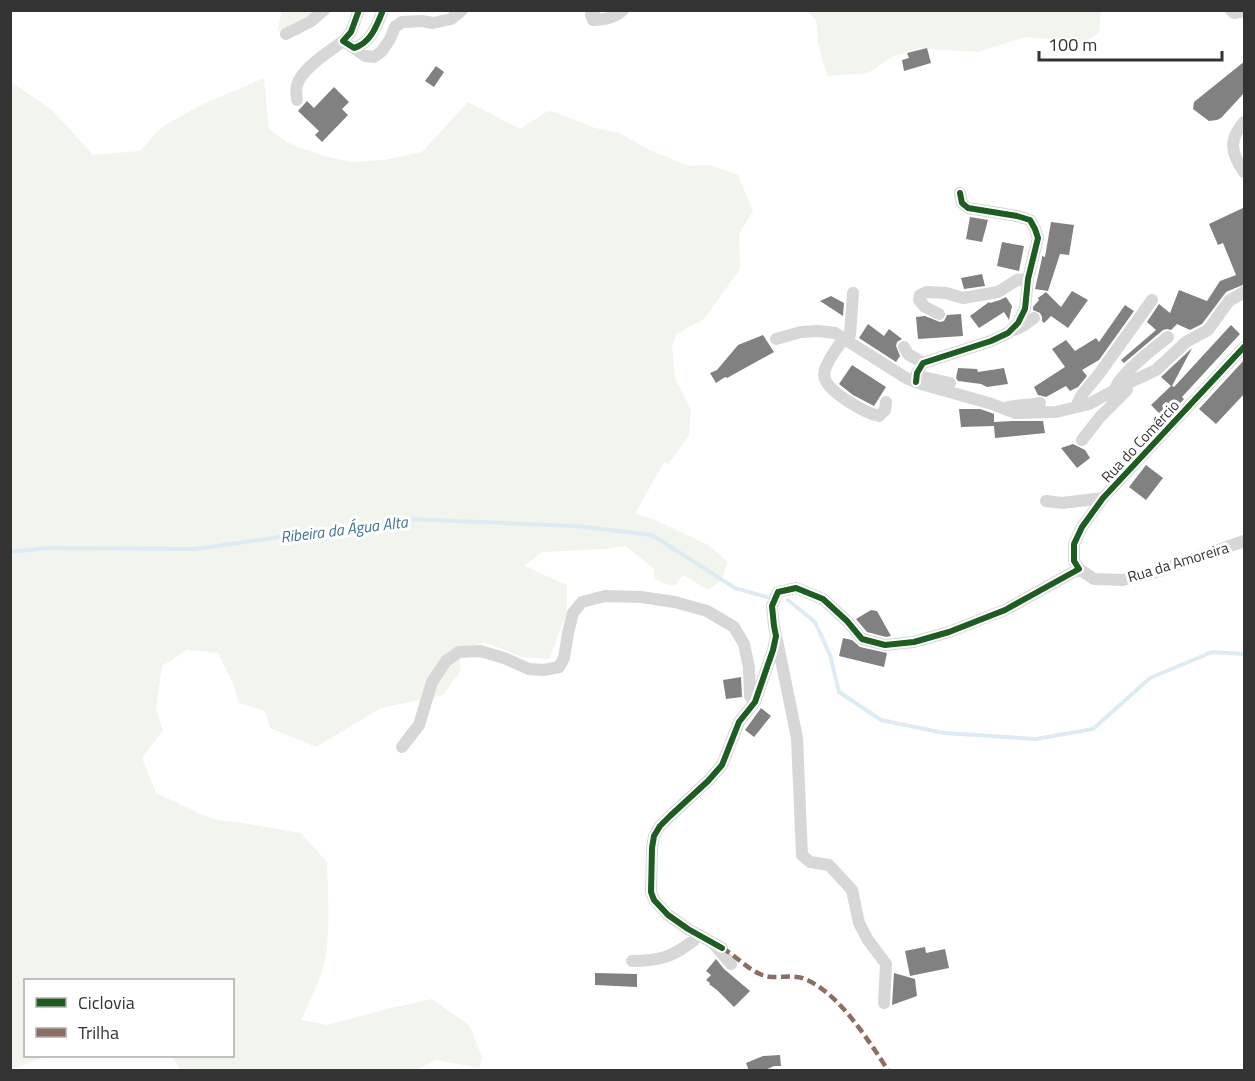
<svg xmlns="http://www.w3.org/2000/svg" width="1255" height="1081" font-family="'Titillium Web',sans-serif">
<rect width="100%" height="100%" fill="#fff"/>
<path fill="#f1f5ed" d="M1101,10L1099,33L1083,43L1025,37L978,52L918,48L892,57L868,73L827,76L818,44L816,20L807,11Z
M282,11H318L293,26L277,32Z
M264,78L269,129L285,141L298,147L324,156L351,162L383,160L422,152L468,102L520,129L548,111L555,112L595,128L619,133L648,149L688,166L710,165L738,175L753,211L739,234L740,269L704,319L676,334L672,348L675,378L691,409L689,436L668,464L664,462L635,514L653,519L708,545L728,562L721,581L708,590L683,575L675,586L665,584L654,579V569L626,546L605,549L542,552L524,566L567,585V613L549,659L522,657L484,642L459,651L461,670L443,695L381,708L316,747L270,728L265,711L239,703L232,681L218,653L187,650L162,666L156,710L163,730L142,758L156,793L212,819L248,824L301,833L327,862C328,892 330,924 326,955C322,978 310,1000 301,1020L327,1025L391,1008L432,999L470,1026L482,1058L479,1068L436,1060L416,1070H180L172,1056H232V980H26V1056H48L12,1069L10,1061V81L53,111L87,148L92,155L140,151L162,127L199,106Z"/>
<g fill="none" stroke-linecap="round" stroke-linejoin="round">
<path stroke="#ddebf3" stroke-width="4" d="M10,552L47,548L195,549L408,519L576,526L652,535L735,588L770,598
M788,600L815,622L830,655L839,692L881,720L944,733L1036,739L1093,729L1150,678L1212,652L1244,654"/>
</g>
<path fill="#818181" d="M927,48L931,63L904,71L902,60L909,58L907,53Z
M1245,61V92L1221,118L1217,120L1209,121L1193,109L1194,102Z
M436,66L444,72L434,87L425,81Z
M334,87L349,102L342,109L348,115L322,142L315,135L319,131L298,111L307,101L314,108Z
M1245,207V284L1226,292L1202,324L1190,330L1177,324L1171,330L1167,329L1163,330L1124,363L1121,360L1156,330L1147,322L1159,304L1170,313L1179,290L1207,301L1220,281L1236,275L1223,243L1218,245L1209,224Z
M970,217L988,220L982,242L966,239Z
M1051,222L1074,225L1069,255L1060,254L1048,291L1035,289L1042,258V256L1045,257Z
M1002,242L1024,246L1019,271L997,266Z
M982,274L985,286L964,289L961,278Z
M1072,291L1088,300L1068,328L1051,316L1044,323L1042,321V317L1040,313L1033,310V307L1039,300L1038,298L1046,292L1061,307Z
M831,296L844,303L843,316L820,301Z
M1006,297L1012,306L1009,320L1004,312L979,328L970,316L989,302L990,303L1000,300Z
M1125,305L1134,311L1099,360L1082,370L1087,376L1078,387L1070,391L1066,386L1046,397L1038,395L1034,387L1065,367L1052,349L1066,340L1075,351L1096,338L1099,342Z
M961,314L963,336L918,339L916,317L925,316L940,322L944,321L947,315Z
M868,324L884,336L889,329L902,339L897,342L896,346L900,356L896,362L859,338Z
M1231,325L1240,334L1182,397L1184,399L1173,411L1160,414L1151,405L1171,386L1161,377L1192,348L1172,386L1174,387Z
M763,335L774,352L727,378L725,377L716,383L710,373L717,370L738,345Z
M1245,359V393L1216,424L1199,409Z
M852,365L886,387L874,406L853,395L839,384Z
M958,368L977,369L978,372L1004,368L1008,384L987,387L981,384L958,381L956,378Z
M959,409H980L989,412L994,414V422L1012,421H1043L1045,433L995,438L994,426L961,427Z
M1073,444L1085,450L1090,458L1077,468L1061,448Z
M1146,465L1163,478L1146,500L1129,487Z
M871,610L877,611L891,636L886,637L867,632L856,619Z
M843,638L852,640L860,647L887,653L884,667L839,656Z
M741,677L742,697L726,699L723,680Z
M761,708L771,716L754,737L745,730Z
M925,947L926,953L945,949L949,968L910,976L905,951Z
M716,959L724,969L750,991L734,1007L717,990L709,984L710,983L706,980L711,975L706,971Z
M595,973L637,974V987L595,985Z
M894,973L915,979L917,996L892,1005Z
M780,1055L781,1066H774L763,1071H749L746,1063L763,1056Z"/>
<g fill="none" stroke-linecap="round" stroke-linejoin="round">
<path stroke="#d7d7d7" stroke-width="12" d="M359,10L351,32L343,41L354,48C371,43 377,25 383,10
M595,10L591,15L593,20C604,20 615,18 623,10
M1231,10L1234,13L1244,11
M286,34L310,22L324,10
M354,48L365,56L374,57L382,51L390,39L395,27L402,22L422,21L433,23L451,19L462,10
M297,100C297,96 295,90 297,85C302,68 329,52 343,41
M1244,122C1228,140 1231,153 1244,172
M853,293L850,335C841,340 837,348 831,357C828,363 822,371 825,379C830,393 865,413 879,416L885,410L886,402
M939,314L925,307L919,300L920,295L927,292L946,293L963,298L998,292L1017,280L1028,279
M1014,330L1023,326L1034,318
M776,339L801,332L818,331L835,333L906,378L925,385L992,404L1015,413L1056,412L1089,404L1122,386L1156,370L1186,342L1208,330L1229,301L1244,292
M904,347L908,354L923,363
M923,377L950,383
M916,382L917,373L923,363L991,341L1008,333L1018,323L1025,309L1028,279L1038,238L1035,229L1030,220L1017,216L968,208L962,203L960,193
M1115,389C1121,373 1153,349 1168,337
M1076,407L1081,396L1099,374L1152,300
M1005,408C1016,404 1028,406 1040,403
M1082,440L1100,417L1127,390V385
M1046,501L1062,503L1103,498
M1079,569L1094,579L1123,580L1153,573L1244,541
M777,640L797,738L802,855L810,862L829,865L852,890L859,923L868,940L886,964L884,1003
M402,747L419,725L432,682L446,661L459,652L480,651L504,658L529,669L544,670L559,667L564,658L568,633L573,613L582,602L605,596L641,597L675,602L707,611L734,627L744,644L749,668L750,696L755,702
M714,944L731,964
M722,948L688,929L668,915L654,900L651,892L652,848L654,836L660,826L670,816L708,781L722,765L739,722L755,702L773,650L776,636L774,626L772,606L778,592L796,588L823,599L847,621L862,639L885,645L914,642L949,632L1005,610L1079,569L1074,561V544L1082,527L1103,498L1244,347
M632,961C659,961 673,957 694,940L695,933"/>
<path stroke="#8d6e63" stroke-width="4.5" stroke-dasharray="9 4.5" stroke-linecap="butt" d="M722,948C735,955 746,968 760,974C774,981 790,973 805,979C839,993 868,1040 888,1070"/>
<g stroke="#fff" stroke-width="10">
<path id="cycleway" d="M359,10L351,32L343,41L354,48C371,43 377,25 383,10
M916,382L917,373L923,363L991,341L1008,333L1018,323L1025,309L1028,279L1038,238L1035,229L1030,220L1017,216L968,208L962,203L960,193
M722,948L688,929L668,915L654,900L651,892L652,848L654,836L660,826L670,816L708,781L722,765L739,722L755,702L773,650L776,636L774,626L772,606L778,592L796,588L823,599L847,621L862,639L885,645L914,642L949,632L1005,610L1079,569L1074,561V544L1082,527L1103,498L1244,347"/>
</g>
<use href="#cycleway" stroke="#1b5e20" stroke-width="6"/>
</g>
<g text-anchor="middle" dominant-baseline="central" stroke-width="6" stroke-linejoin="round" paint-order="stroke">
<g font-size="15" fill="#333" stroke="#fff">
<text transform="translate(1140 441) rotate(-47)">Rua do Comércio</text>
<text transform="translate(1178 562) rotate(-17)">Rua da Amoreira</text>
</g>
<g font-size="16" font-style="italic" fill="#3f7597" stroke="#fff">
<text transform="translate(344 529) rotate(-7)">Ribeira da Água Alta</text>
</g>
</g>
<rect width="1255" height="1081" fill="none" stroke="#333333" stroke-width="24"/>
<rect x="24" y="979" width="210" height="78" fill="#ffffff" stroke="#adadad" stroke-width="1.5"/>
<rect x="36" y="998" width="30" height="9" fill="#1b5e20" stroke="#adadad" stroke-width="1.5"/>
<text x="78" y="1009" font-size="18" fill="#333333">Ciclovia</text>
<rect x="36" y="1028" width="30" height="9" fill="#8d6e63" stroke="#adadad" stroke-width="1.5"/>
<text x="78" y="1039" font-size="18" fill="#333333">Trilha</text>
<path d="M1039 51v9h183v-9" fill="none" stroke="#333333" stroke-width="3"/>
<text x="1048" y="51" font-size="18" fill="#333333" stroke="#ffffff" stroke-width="4.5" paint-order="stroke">100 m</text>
</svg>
